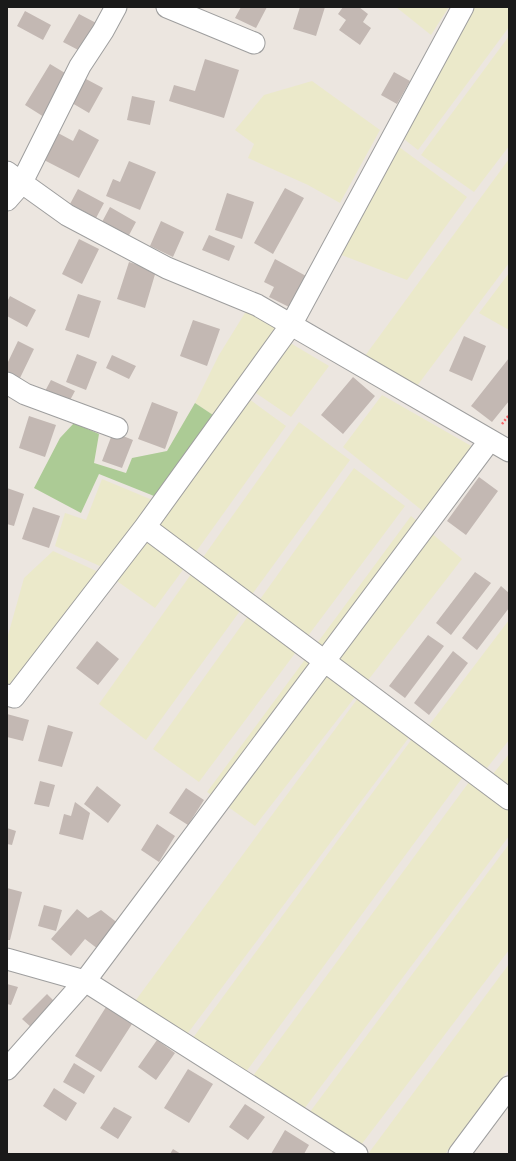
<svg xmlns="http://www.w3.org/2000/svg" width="516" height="1161" font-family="'Varela Round',sans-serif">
<rect width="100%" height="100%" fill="#ece6e0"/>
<path fill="#ebe9ca" d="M396,7H449L431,35Z
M467,7H509V27L418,150L395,132Z
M509,36V146L474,192L421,155Z
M312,81L380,130L340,203L308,185L248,158L254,144L235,130L264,95Z
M391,141L467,197L407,280L331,251Z
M509,159V263L411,394L359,364Z
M509,273V330L479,313Z
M248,308L285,334L222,421L195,403L219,355Z
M287,341L329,366L291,417L253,391Z
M382,395L473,447L424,512L343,447Z
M249,399L286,426L193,556L153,526Z
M299,422L350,460L146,740L99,704Z
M354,468L405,506L199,782L153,749Z
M102,479L162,504L111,571L55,546L65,513L86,520Z
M411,516L462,559L255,826L207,792Z
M145,538L185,567L155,608L114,579Z
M53,551L107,576L7,695V639L24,578Z
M509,620V740L487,768L427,728Z
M358,698L410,736L185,1037L133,1004Z
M417,732L468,770L240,1080L187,1046Z
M509,754V786L493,774Z
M472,778L509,805V836L298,1117L247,1084Z
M509,844V950L355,1153L304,1120Z
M509,964V1069L445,1154H368Z"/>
<path fill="#accb95" d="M195,403L222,421L164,500L99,474L81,513L34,488L60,438L74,423L99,434L94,463L126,473L132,458L167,451Z"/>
<path fill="#c3b8b3" d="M241,7H267L256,28L235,18Z
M300,7H325L316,36L293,29Z
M343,7H359L368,14L363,22L371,28L360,45L339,30L346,20L338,14Z
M25,11L51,25L43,40L17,26Z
M79,14L100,25L84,53L63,42Z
M205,59L239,70L224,118L169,101L174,85L195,91Z
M50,64L70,76L44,117L25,105Z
M394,72L410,81L397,104L381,95Z
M86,79L103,88L89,113L72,103Z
M132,96L155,101L150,125L127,120Z
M79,129L99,140L79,178L44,160L58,133L73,141Z
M129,161L156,172L140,210L106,196L113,179L120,182Z
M285,188L304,198L273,254L254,243Z
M78,189L104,203L96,218L70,204Z
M227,193L254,202L242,239L215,230Z
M110,207L136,222L128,237L102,222Z
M161,221L184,232L173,257L150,246Z
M209,235L235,246L229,261L202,250Z
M79,239L99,249L82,284L62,274Z
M275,259L306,276L289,307L269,297L274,287L264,282Z
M129,262L156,271L145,308L117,299Z
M78,294L101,301L89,338L65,330Z
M10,296L36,310L27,327L7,316V302Z
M193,320L220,329L207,366L180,356Z
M464,336L486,346L472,381L449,371Z
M18,341L34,349L20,378L7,372V364Z
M77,354L97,362L86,390L66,382Z
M112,355L136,366L129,379L106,368Z
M509,358V401L492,422L471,406Z
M353,377L375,396L343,434L321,415Z
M51,380L75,391L68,404L44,393Z
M152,402L178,412L165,449L138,439Z
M29,416L56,425L45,457L19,448Z
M113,432L133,440L122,468L102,461Z
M479,477L498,491L466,535L447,521Z
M7,488L24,494L14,526L7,524Z
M33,507L60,516L49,548L22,539Z
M475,572L491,583L451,635L436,623Z
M501,586L509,593V608L477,650L462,638Z
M428,635L444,646L405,698L389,686Z
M97,641L119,659L98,685L76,668Z
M453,651L468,663L429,715L414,703Z
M7,714L29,720L23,741L7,737Z
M48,725L73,732L62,767L38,761Z
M40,781L55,785L49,807L34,804Z
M97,786L121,805L108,823L84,804Z
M186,788L204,800L188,825L169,813Z
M75,802L90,813L83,840L59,834L64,814L71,816Z
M157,824L175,836L159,862L141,850Z
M7,828L16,831L12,845L7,844Z
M7,888L22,892L10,940H7Z
M44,905L62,910L56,931L38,926Z
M77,909L88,918L101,910L119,924L98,949L85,939L71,956L51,939Z
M7,984L18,987L11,1005L7,1004Z
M47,994L56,1003L32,1028L22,1019Z
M106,1007L132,1024L101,1072L75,1056Z
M157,1040L175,1053L156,1080L138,1067Z
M74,1063L95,1076L84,1094L63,1082Z
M188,1069L213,1084L189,1123L164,1108Z
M54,1088L77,1103L66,1121L43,1106Z
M245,1104L265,1117L248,1140L229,1127Z
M114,1107L132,1117L118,1139L100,1128Z
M285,1130L309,1145L304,1154H271Z
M173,1149L181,1154H170Z"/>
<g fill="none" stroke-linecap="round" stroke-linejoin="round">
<g stroke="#9e9e9e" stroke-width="23">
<path id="minor" d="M167,7L254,43
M7,172L67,215L167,268L257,305L509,451
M7,200L21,184L80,66L103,31L116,7
M7,383L25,394L117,428
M145,527L509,799
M7,695L14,697L145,527L291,325L463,7
M7,959L85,981L357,1154
M7,1069L85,981L490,440
M459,1154L509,1087"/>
</g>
<path stroke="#f7666b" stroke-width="2.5" stroke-dasharray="2 2" stroke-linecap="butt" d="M502,424L509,415"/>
<use href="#minor" stroke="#fff" stroke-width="21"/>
</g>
<rect width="516" height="1161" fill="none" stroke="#1a1a1a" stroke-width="16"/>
</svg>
